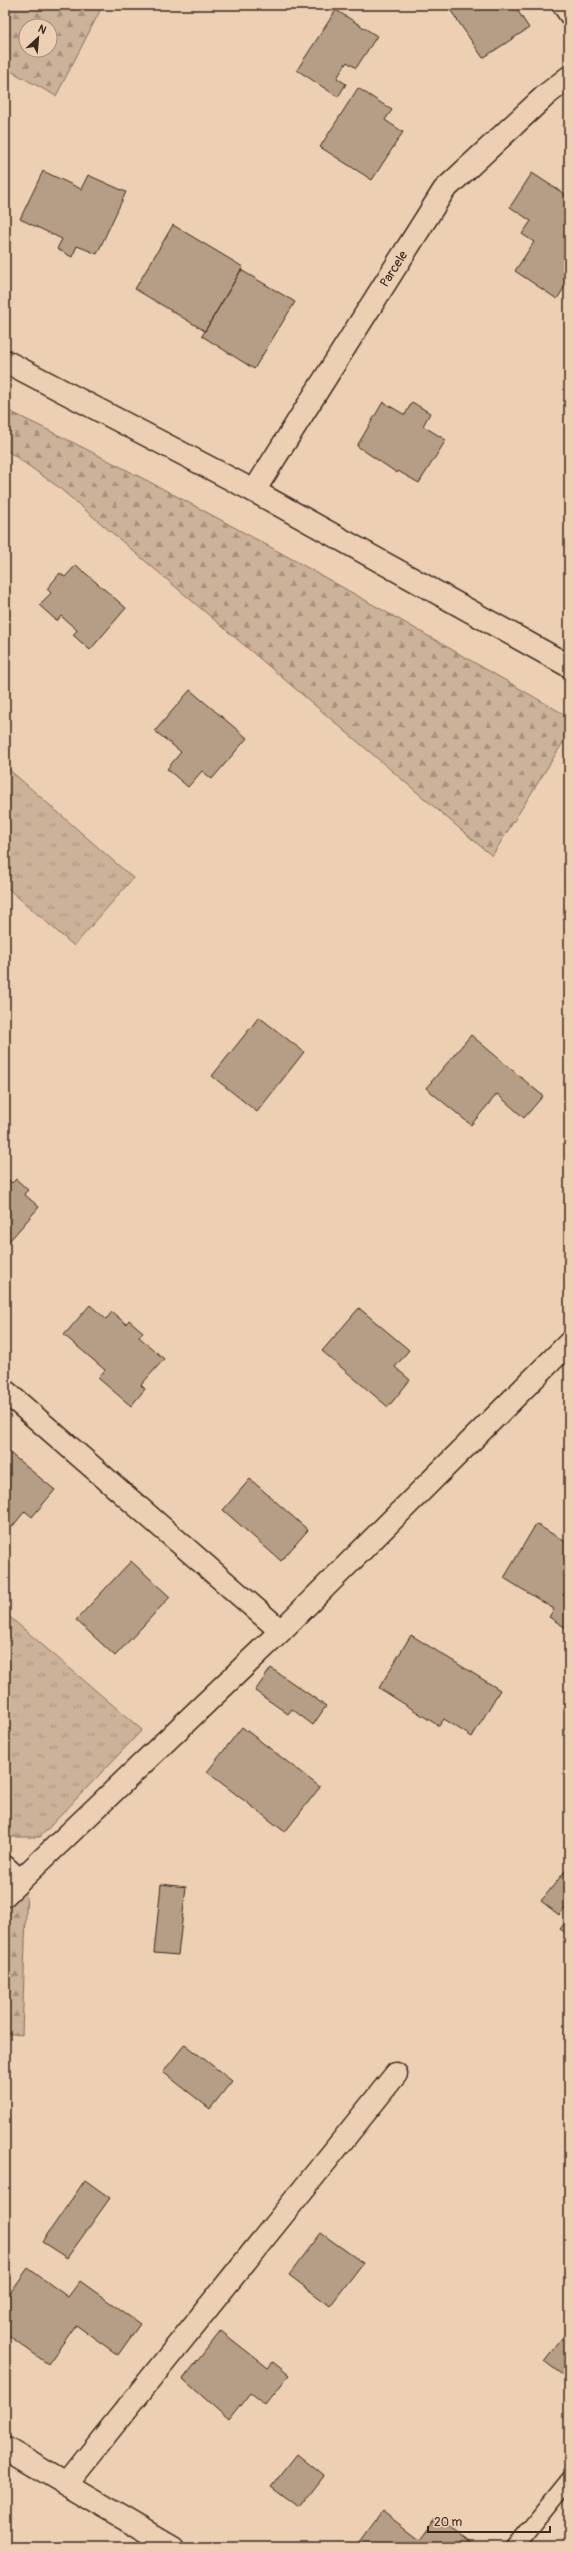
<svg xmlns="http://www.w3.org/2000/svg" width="574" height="2552" font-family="Pangolin,sans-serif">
<defs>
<pattern id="grass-tufts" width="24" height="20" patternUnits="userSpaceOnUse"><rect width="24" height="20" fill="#ccb299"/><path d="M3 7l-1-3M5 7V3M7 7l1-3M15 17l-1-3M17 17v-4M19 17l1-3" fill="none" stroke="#a7917c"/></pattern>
<pattern id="forest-firs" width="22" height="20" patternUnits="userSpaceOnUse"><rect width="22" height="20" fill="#ccb299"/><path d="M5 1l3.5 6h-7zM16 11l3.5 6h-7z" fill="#a7917c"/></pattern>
</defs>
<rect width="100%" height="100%" fill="#edd0b4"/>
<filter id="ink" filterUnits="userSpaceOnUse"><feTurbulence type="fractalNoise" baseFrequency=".025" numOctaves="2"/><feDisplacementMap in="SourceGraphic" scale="8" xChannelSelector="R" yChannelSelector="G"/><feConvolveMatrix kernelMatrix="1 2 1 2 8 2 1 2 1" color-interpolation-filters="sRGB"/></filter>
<g filter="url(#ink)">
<path fill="url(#grass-tufts)" stroke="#846e5c" d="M5,766L133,878L74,946L5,886Z
M5,1613L142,1730L40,1837H5Z"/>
<path fill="url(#forest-firs)" stroke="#846e5c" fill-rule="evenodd" d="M9,5H103L56,96L5,68V10ZM26,26H50V50H26Z
M5,409C198,502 383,610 569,717V733L492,856L57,486L5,449Z
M27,1882L22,2035L5,2033V1903Z"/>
<path fill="#b59d86" stroke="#3b2a1e" d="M447,5H514L529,28L483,58Z
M336,10L377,36L356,68L347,62L337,78L346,84L338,97L297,70Z
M358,88L392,110L385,120L403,132L372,180L320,147Z
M43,171L81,189L88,175L126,192L97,254L77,246L72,257L57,249L62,239L20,219Z
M532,173L569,197V280L557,299L515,271L534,242L522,234L531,221L510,207Z
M173,225L243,267L205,331L135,289Z
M241,270L295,302L254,369L202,336Z
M383,402L405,415L412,402L430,413L423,426L446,440L419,483L398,471L397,473L357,446Z
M76,565L126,608L90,650L73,635L77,630L61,616L57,621L39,605L51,593L47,589L60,573L65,577Z
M190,690L247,738L212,779L202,771L188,787L167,769L181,752L155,731Z
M259,1017L304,1052L257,1112L212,1076Z
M471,1035L543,1096L524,1118L497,1094L471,1125L426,1088Z
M5,1176L12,1183L16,1179L28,1190L24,1194L39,1207L5,1246Z
M90,1305L106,1319L112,1312L126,1324L129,1320L143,1332L139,1337L164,1359L141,1385L145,1389L131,1406L98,1378L105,1370L64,1335Z
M359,1308L409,1350L395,1367L410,1380L388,1407L322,1351Z
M6,1450L55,1490L32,1517L25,1511L12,1527L5,1521Z
M250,1479L308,1530L281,1561L223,1510Z
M536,1524L569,1544V1585L563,1595L569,1598V1630L549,1617L554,1609L504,1578Z
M131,1561L170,1597L115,1656L76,1620Z
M411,1635L500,1690L472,1737L444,1719L439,1726L379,1688Z
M271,1668L326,1706L313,1725L292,1709L288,1714L255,1691Z
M242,1727L320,1787L285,1832L207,1772Z
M565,1871L569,1875V1913L564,1909L559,1915L541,1901Z
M161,1884L186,1887L178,1955L154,1953Z
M569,1917V1935L560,1929Z
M185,2044L232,2081L210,2109L163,2072Z
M85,2180L110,2198L67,2258L42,2242Z
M321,2233L363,2263L330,2306L289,2275Z
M28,2268L68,2297L80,2281L140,2324L118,2355L76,2325L48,2364L5,2333V2300Z
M569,2329V2380L544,2361Z
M221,2331L268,2368L273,2362L289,2375L265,2405L250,2393L229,2420L183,2379Z
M297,2454L324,2476L299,2508L271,2487Z
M382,2511L419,2539L435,2517L472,2545L471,2547H355Z"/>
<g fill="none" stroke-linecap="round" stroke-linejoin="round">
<g stroke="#3b2a1e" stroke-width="19">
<path id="service" d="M560,5L569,18
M515,2547L569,2480"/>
</g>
<g stroke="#3b2a1e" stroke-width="25">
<path id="minor" d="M254,491L444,190L546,95L569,77
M5,1391L281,1631
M5,1867L20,1881
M5,1895L281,1631L569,1343
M5,2448L173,2547
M66,2484L396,2074"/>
</g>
<g stroke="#3b2a1e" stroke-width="25">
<path id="tertiary" d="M5,361L254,491L569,666"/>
</g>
<use href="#service" stroke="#edd0b4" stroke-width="16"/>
<use href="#minor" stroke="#edd0b4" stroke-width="22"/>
<use href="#tertiary" stroke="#edd0b4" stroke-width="22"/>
</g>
</g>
<g text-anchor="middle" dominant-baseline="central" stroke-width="3.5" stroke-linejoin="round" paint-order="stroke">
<g font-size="13" fill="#3b2a1e" stroke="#edd0b4">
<text transform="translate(394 269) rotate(-58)">Parcele</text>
</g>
</g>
<rect width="574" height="2552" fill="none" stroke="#edd0b4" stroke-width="20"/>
<rect x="10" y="10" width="554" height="2532" fill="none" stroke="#3b2a1e" stroke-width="1.5" filter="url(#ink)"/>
<g transform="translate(38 38) rotate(26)"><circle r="19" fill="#edd0b4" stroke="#a68e78"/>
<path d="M0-3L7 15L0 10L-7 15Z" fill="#3b2a1e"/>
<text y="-6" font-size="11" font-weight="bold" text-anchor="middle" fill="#3b2a1e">N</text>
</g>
<path d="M428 2526v6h122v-6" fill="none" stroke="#3b2a1e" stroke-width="2"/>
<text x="434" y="2526" font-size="12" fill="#3b2a1e" stroke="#edd0b4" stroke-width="3" paint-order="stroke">20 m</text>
</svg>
